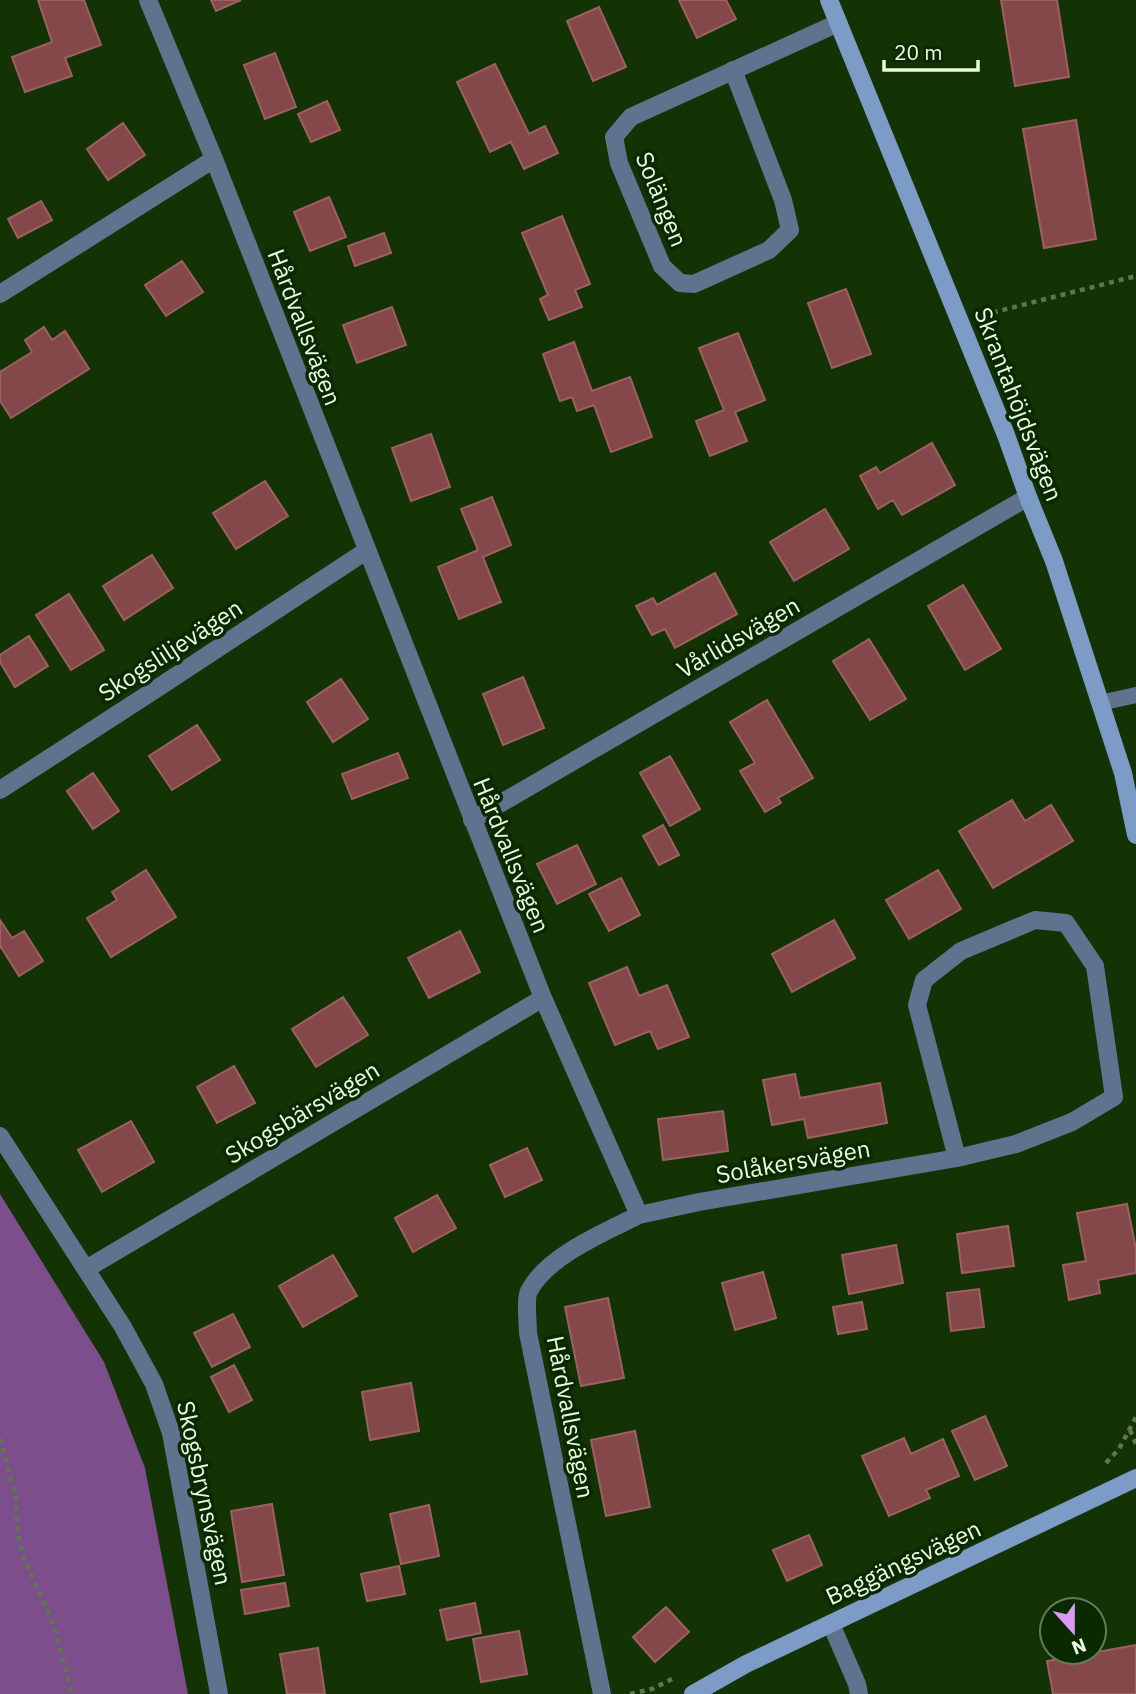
<svg xmlns="http://www.w3.org/2000/svg" width="1136" height="1694" font-family="'IBM Plex Sans',sans-serif">
<rect width="100%" height="100%" fill="#143304"/>
<path fill="#7c4e8c" d="M0,1194L104,1362L145,1468L188,1694H0Z"/>
<path fill="#84484b" stroke="#9e5f62" stroke-width="2" d="M38,0H84L101,45L65,58L72,76L25,92L12,57L52,42Z
M211,0H241L216,11Z
M679,0H726L736,19L697,38Z
M1001,0H1057L1069,77L1015,86Z
M599,7L626,67L593,81L567,21Z
M275,53L296,107L265,119L244,65Z
M495,64L529,134L545,126L558,153L524,169L511,142L490,152L457,82Z
M327,101L340,130L311,142L298,114Z
M1076,120L1096,239L1044,248L1023,129Z
M123,123L145,155L108,180L87,149Z
M329,197L346,237L310,251L294,212Z
M41,201L52,220L18,238L8,219Z
M562,216L590,284L575,290L582,307L549,320L540,299L548,295L522,233Z
M384,233L391,253L355,266L348,246Z
M182,261L203,292L166,316L145,285Z
M846,289L871,354L832,368L808,303Z
M392,307L406,345L357,363L343,325Z
M44,327L52,340L65,331L89,369L11,418L0,401V372L32,352L25,340Z
M738,333L765,400L735,412L747,441L710,456L696,421L724,410L699,348Z
M574,342L592,391L630,377L652,437L611,452L594,405L577,411L572,397L560,401L543,354Z
M431,434L450,487L411,501L392,448Z
M932,443L955,485L902,515L893,500L878,509L860,476L876,467L880,473Z
M265,481L288,516L236,549L213,513Z
M492,497L511,545L483,557L501,602L459,619L438,567L478,550L461,509Z
M825,509L849,549L794,581L770,542Z
M152,555L173,588L124,620L103,586Z
M715,573L737,614L675,648L665,629L652,635L636,606L653,598L657,605Z
M963,585L1001,649L965,670L928,606Z
M69,594L104,650L71,670L36,615Z
M29,636L48,666L15,687L0,662V655Z
M869,639L906,699L870,720L833,661Z
M523,677L544,728L503,745L483,694Z
M341,679L368,719L333,742L307,702Z
M767,700L813,778L778,798L781,803L765,812L740,771L755,763L730,722Z
M197,725L220,760L172,790L149,756Z
M398,753L408,778L352,799L342,774Z
M670,756L700,809L670,826L640,773Z
M93,773L119,811L93,829L67,791Z
M1012,800L1025,821L1051,805L1073,841L993,888L959,831Z
M663,825L679,855L659,865L643,836Z
M577,845L596,884L557,904L537,864Z
M146,870L176,917L111,957L87,918L117,900L112,892Z
M938,870L961,909L909,939L886,900Z
M621,878L640,915L609,931L589,894Z
M0,920L12,938L24,931L43,961L19,976L1,947L0,948Z
M834,920L855,958L792,992L772,954Z
M460,931L480,972L429,998L408,958Z
M627,967L639,996L667,985L689,1037L658,1049L650,1031L615,1045L589,983Z
M343,997L368,1035L316,1067L292,1029Z
M234,1066L255,1103L217,1123L197,1087Z
M795,1074L800,1098L880,1083L887,1123L808,1138L804,1119L772,1125L763,1080Z
M723,1111L728,1151L663,1160L658,1119Z
M131,1121L154,1162L102,1192L78,1150Z
M527,1148L542,1180L505,1197L490,1165Z
M437,1195L456,1228L413,1252L395,1218Z
M1127,1204L1136,1249V1273L1098,1280L1100,1293L1069,1300L1063,1265L1086,1261L1077,1213Z
M1008,1226L1014,1266L962,1273L957,1234Z
M896,1245L903,1283L849,1294L842,1255Z
M333,1255L357,1296L303,1327L279,1286Z
M763,1272L776,1318L735,1330L722,1283Z
M979,1289L984,1327L951,1331L947,1293Z
M608,1298L624,1378L581,1386L565,1307Z
M862,1302L867,1329L838,1334L833,1307Z
M233,1314L250,1347L212,1367L194,1333Z
M234,1365L252,1400L229,1412L211,1377Z
M411,1383L419,1431L370,1440L362,1392Z
M985,1416L1007,1466L975,1480L952,1431Z
M635,1431L650,1507L606,1516L591,1440Z
M904,1438L911,1454L943,1439L959,1476L926,1490L930,1498L889,1516L862,1456Z
M272,1504L284,1575L242,1582L231,1511Z
M429,1505L439,1556L401,1564L390,1514Z
M809,1535L822,1565L787,1581L773,1550Z
M399,1566L405,1594L367,1601L361,1574Z
M285,1583L289,1606L245,1614L241,1590Z
M475,1603L481,1633L447,1640L440,1610Z
M666,1607L689,1632L655,1662L633,1637Z
M519,1631L527,1674L481,1682L473,1639Z
M1136,1645V1694H1053L1047,1661Z
M318,1648L325,1694H287L280,1654Z"/>
<g fill="none" stroke-linecap="round" stroke-linejoin="round">
<path stroke="#5c774f" stroke-width="4.5" stroke-dasharray="5 5" stroke-linecap="butt" d="M983,315L1136,276
M1130,1430L1136,1444
M0,1438L16,1498L17,1528L23,1556L54,1626L72,1694
M1106,1463L1119,1449L1136,1417
M630,1694L652,1689L676,1677"/>
<path stroke="#5f728e" stroke-width="16" d="M1100,703L1136,695"/>
<path stroke="#5f728e" stroke-width="18" d="M148,0L214,159L543,998L639,1215C605,1232 547,1256 529,1291C525,1299 528,1323 528,1333L602,1694
M733,70L783,200L790,230L769,250L694,284L680,283L662,266L619,163L614,137L631,117L838,23
M0,294L214,159
M0,790L153,691L366,551
M472,820L1028,497
M0,1136L123,1327L154,1384L171,1433L219,1694
M639,1215L699,1202L957,1158L1016,1144L1072,1122L1114,1097L1095,966L1066,923L1035,920L961,951L924,980L917,1005L957,1158
M86,1269L543,998
M831,1624L857,1684L859,1694"/>
<path stroke="#7c9bc6" stroke-width="18" d="M829,0L1006,435L1028,497L1054,561L1123,773L1136,835
M693,1694L746,1664L1136,1478"/>
</g>
<g text-anchor="middle" dominant-baseline="central" stroke-width="7" stroke-linejoin="round" paint-order="stroke">
<g font-size="24" fill="#e8fce1" stroke="#0a2900">
<text transform="translate(662 199) rotate(68)">Solängen</text>
<text transform="translate(305 327) rotate(69)">Hårdvallsvägen</text>
<text transform="translate(1019 404) rotate(69)">Skrantahöjdsvägen</text>
<text transform="translate(738 637) rotate(-30)">Vårlidsvägen</text>
<text transform="translate(170 650) rotate(-33)">Skogsliljevägen</text>
<text transform="translate(512 855) rotate(68)">Hårdvallsvägen</text>
<text transform="translate(302 1112) rotate(-31)">Skogsbärsvägen</text>
<text transform="translate(793 1161) rotate(-10)">Solåkersvägen</text>
<text transform="translate(571 1417) rotate(79)">Hårdvallsvägen</text>
<text transform="translate(205 1493) rotate(78)">Skogsbrynsvägen</text>
<text transform="translate(903 1562) rotate(-25)">Baggängsvägen</text>
</g>
</g>
<g transform="translate(1073 1631) rotate(159)"><circle r="33" fill="#0a2900" stroke="#637d5a" stroke-width="2"/>
<path d="M0-5L12 26L0 18L-12 26Z" fill="#dc99f4"/>
<text y="-10" font-size="19" font-weight="bold" text-anchor="middle" fill="#e8fce1">N</text>
</g>
<path d="M884 60v10h94v-10" fill="none" stroke="#e8fce1" stroke-width="3.5"/>
<text x="894" y="60" font-size="21" fill="#e8fce1" stroke="#0a2900" stroke-width="5" paint-order="stroke">20 m</text>
</svg>
